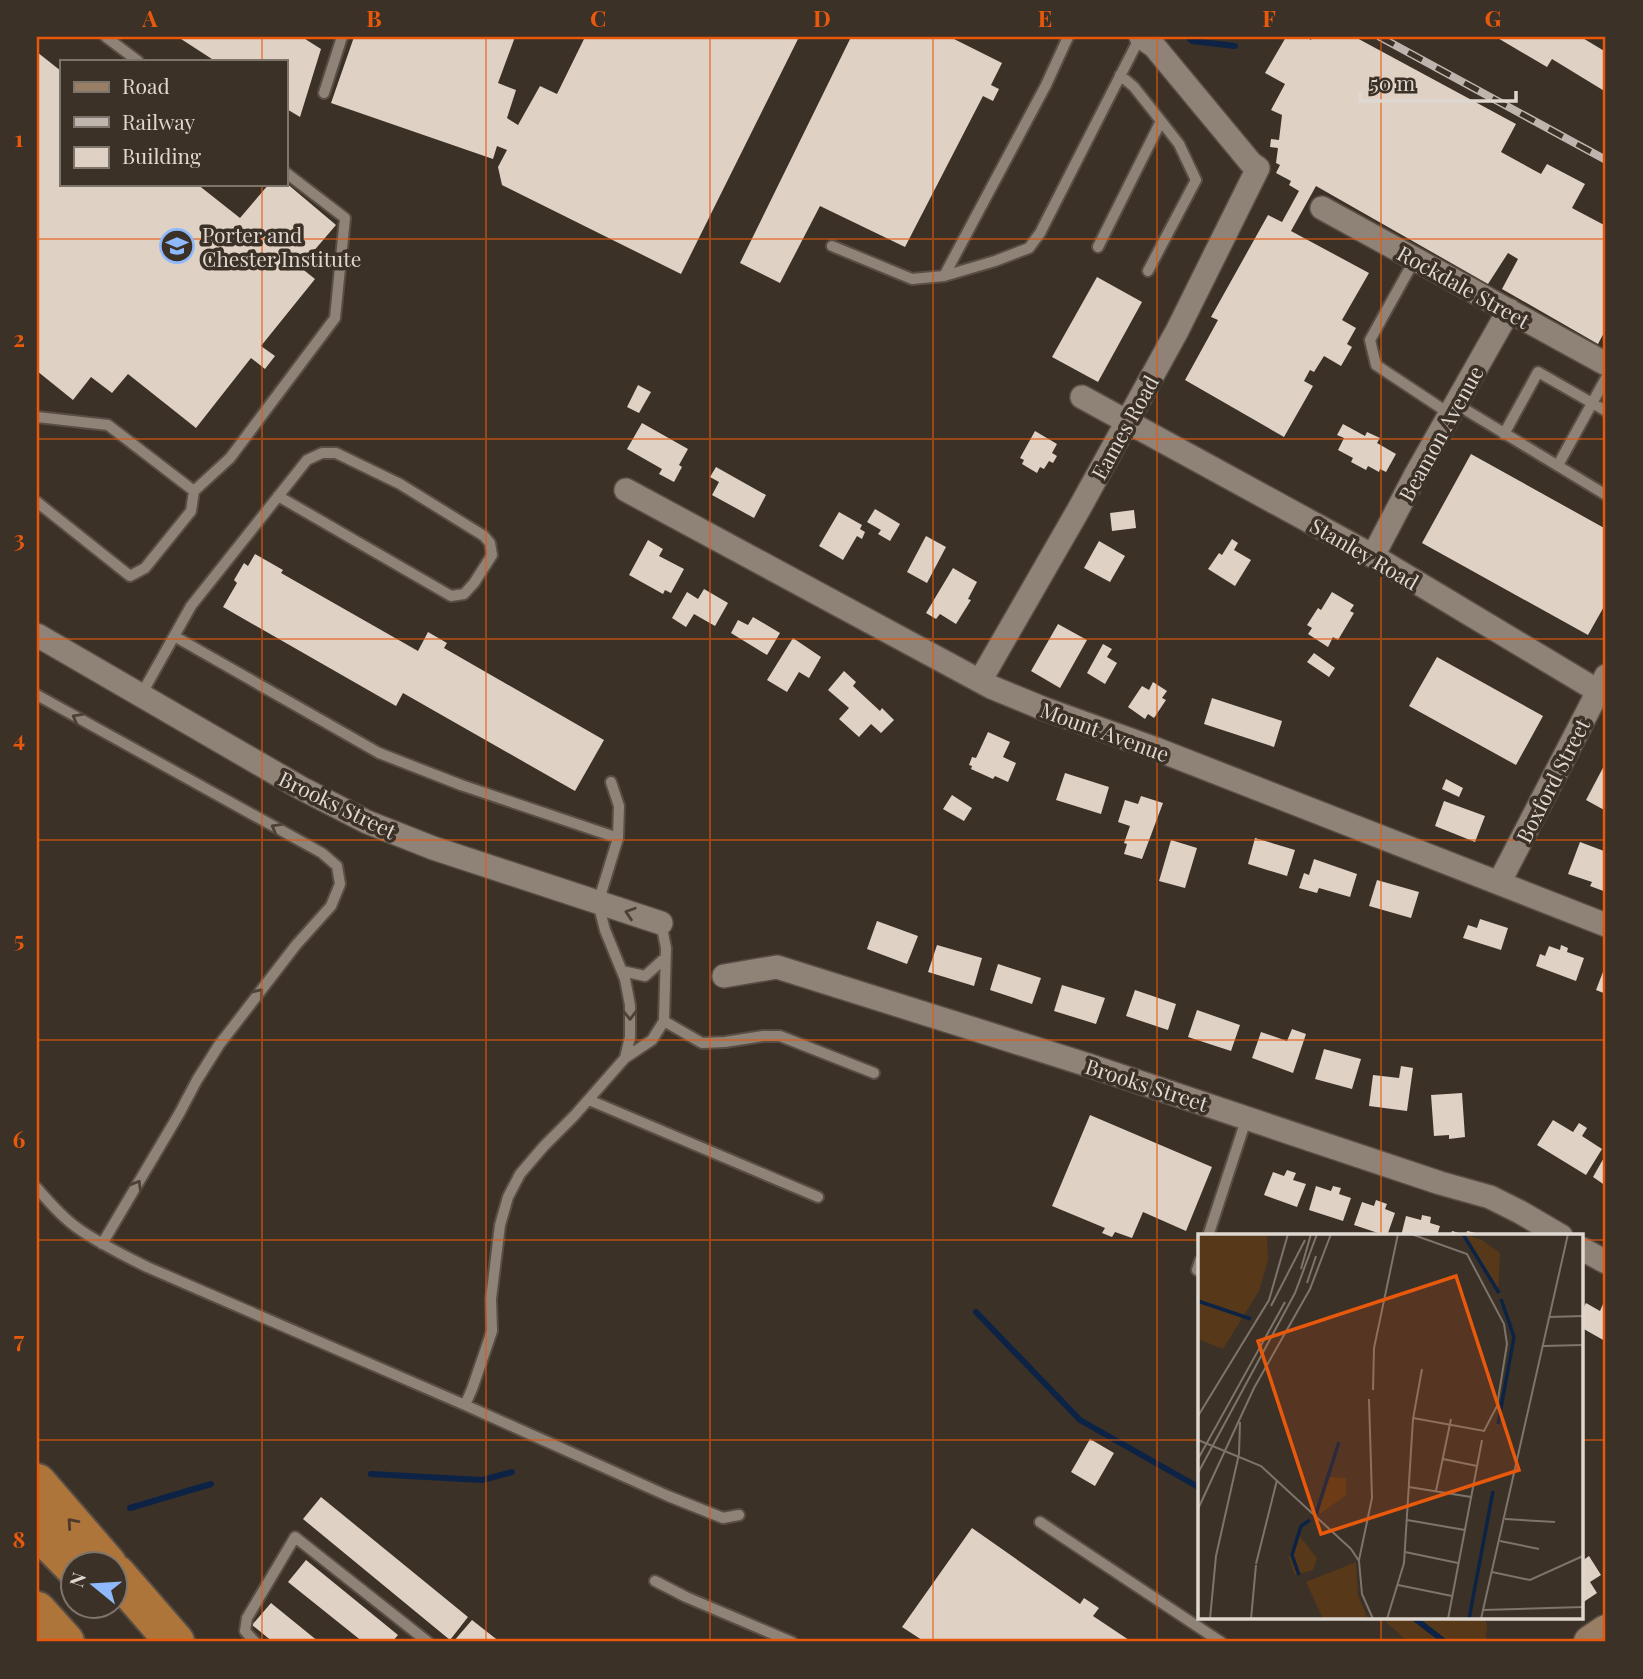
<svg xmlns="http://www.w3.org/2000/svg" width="1643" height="1679" font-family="'Playfair Display',serif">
<rect width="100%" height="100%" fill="#3c3127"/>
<path fill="#573818" d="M1382,1618H1485L1487,1625L1486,1640L1483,1642H1408Z"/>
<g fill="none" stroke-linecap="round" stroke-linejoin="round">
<path stroke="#0d2346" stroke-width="6" d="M1188,37L1192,41L1235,46
M976,1312L1080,1420L1200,1488
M371,1474L482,1480L512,1472
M130,1508L211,1484
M1414,1618L1445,1642"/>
</g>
<path fill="#dfd1c4" d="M178,37H302L321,49L300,117L285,108V61H215Z
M354,37H515L498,83L516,90L507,118L518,125L540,86L557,94L585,37H799L681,274L502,185L498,167L507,150L497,146L493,159L331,103Z
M851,37H950L1002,63L991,85L999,89L993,101L983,96L905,247L820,206L780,283L740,263Z
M1286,37H1306L1311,40L1312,37H1355L1516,124L1501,152L1541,174L1547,164L1585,184L1572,208L1606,226V329L1598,344L1502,289L1518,259L1508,253L1488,284L1316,186L1291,231L1369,273L1342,320L1356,328L1347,344L1352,347L1341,366L1324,356L1314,372L1310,370L1304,381L1313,386L1284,437L1185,380L1218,320L1211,317L1268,215L1282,222L1299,191L1289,185L1291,181L1276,173L1280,165L1276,163L1278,148L1270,147L1271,139L1279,140L1282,115L1271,110L1285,84L1265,73Z
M1496,37H1581L1606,52V92L1552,59L1547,67Z
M37,52L61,71V184H197L240,218L269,184H285V182L336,225L300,267L315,279L261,346L275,356L265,369L251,358L196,428L128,374L112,393L91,377L73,400L37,371Z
M1097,277L1142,302L1098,382L1052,357Z
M638,385L651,392L639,413L627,407Z
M642,423L688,449L679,465L682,467L674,482L659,474L662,469L627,449Z
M1343,424L1365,436L1367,432L1380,438L1377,443L1396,454L1386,472L1380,469L1379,472L1368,466L1366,470L1351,462L1353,458L1338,450L1344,438L1337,435Z
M1035,431L1057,444L1052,453L1057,456L1053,463L1049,461L1044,469L1040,467L1037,473L1022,464L1024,460L1020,458Z
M1471,454L1606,529V603L1588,635L1422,543Z
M716,467L766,495L754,518L712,495L719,482L710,477Z
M875,509L900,524L890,541L878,534L881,530L867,522Z
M1134,510L1136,528L1112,531L1110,513Z
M839,512L862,525L860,529L865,532L862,539L857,536L843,560L819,546Z
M926,536L946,547L927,583L907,572Z
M1232,539L1238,543L1234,550L1251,560L1235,586L1208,569L1219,553L1222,555Z
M648,540L663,549L659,556L684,569L671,593L665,590L663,594L629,575Z
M1099,541L1125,556L1110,582L1084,568Z
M255,554L283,570L281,573L418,651L428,632L447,643L444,648L604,740L575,791L403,693L396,706L223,607L237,583L234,580L244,563L248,566Z
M953,568L977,582L968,599L971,600L956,624L940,614L936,619L926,613Z
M704,589L728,603L715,626L694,614L686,627L672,618L687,592L698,599Z
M1332,592L1354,605L1350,611L1354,613L1338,640L1333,637L1328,647L1308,634L1312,628L1307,625L1318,608L1321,610Z
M753,617L780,633L767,655L731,633L738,620L748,625Z
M1058,624L1087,640L1060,688L1031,671Z
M793,638L821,657L809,678L799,672L787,692L767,680Z
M1103,644L1112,649L1107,657L1117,663L1105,684L1087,673Z
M1314,653L1335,668L1329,677L1307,662Z
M1437,657L1543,716L1516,765L1409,706Z
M844,671L856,682L853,686L880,711L882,708L894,720L881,733L871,724L859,737L839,719L849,708L828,690Z
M1153,682L1167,691L1162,698L1166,700L1154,718L1148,714L1145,719L1128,707L1142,686L1149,690Z
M1212,698L1282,721L1274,747L1204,724Z
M988,732L1010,742L1003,757L1016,763L1008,782L995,776L993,779L971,769L972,766L969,765L972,757L976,758Z
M1606,762V811L1586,800Z
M1065,773L1109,787L1101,814L1056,800Z
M1446,779L1463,788L1459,797L1442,789Z
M952,795L972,808L964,821L943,809Z
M1141,796L1163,803L1142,859L1124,854L1127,844L1124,843L1130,826L1118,822L1125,800L1138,804Z
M1444,801L1485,816L1475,842L1435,826Z
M1255,838L1295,850L1287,876L1248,864Z
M1171,840L1197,848L1185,888L1159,881Z
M1580,842L1604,851L1603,855L1606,856V892L1590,886L1592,882L1568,874Z
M1314,859L1357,874L1350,897L1319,888L1317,893L1299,888L1304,873L1309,875Z
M1377,880L1419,892L1411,918L1369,906Z
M1480,919L1508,928L1501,950L1463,938L1468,925L1477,928Z
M877,921L918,936L907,964L867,949Z
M937,945L982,958L974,986L928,972Z
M1561,945L1568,948L1567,952L1584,958L1576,981L1536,966L1540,954L1545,956L1549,946L1560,950Z
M998,964L1041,978L1032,1004L990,990Z
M1606,964V994L1596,990Z
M1062,985L1105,998L1096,1024L1054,1011Z
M1135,990L1176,1004L1168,1030L1126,1016Z
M1197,1010L1240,1025L1231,1051L1188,1037Z
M1292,1029L1306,1034L1293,1073L1252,1058L1261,1032L1287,1041Z
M1324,1049L1361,1059L1352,1089L1315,1079Z
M1401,1066L1413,1068L1407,1111L1369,1106L1373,1075L1399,1078Z
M1462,1093L1465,1137L1449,1139V1135L1434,1136L1431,1095Z
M1090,1115L1212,1167L1186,1231L1143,1212L1132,1238L1115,1232L1112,1237L1102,1233L1105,1228L1052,1206Z
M1553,1120L1573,1132L1579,1123L1587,1128L1582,1136L1602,1149L1586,1175L1537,1145Z
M1606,1154V1186L1593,1177Z
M1287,1170L1296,1173L1293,1180L1306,1184L1297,1207L1264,1195L1273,1172L1284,1176Z
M1316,1186L1331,1191L1333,1186L1341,1188L1339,1194L1351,1198L1343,1221L1309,1210Z
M1376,1200L1387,1204L1385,1209L1395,1213L1387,1236L1354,1225L1362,1202L1374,1206Z
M1422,1215L1431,1217L1430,1223L1440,1226L1437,1236H1401L1406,1216L1421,1220Z
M1452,1231L1466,1235L1467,1231L1476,1233L1475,1236H1450Z
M1586,1303L1600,1311L1603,1304L1606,1306V1338L1605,1341L1582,1328V1311Z
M1090,1439L1114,1453L1095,1486L1071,1472Z
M321,1497L468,1617L450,1640L303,1519Z
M972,1528L1080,1604L1084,1598L1099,1608L1093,1616L1132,1642H925L902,1627Z
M1589,1556L1601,1575L1590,1582L1597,1593L1582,1603V1561Z
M306,1560L398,1635L392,1642H363L288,1582Z
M271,1603L319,1642H273L252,1625Z
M472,1620L500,1642H453Z"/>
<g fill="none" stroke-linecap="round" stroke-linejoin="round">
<g stroke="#584e46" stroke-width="14">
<path id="service" d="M106,37L138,61
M324,93L342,37
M832,246L912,279L944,276L1046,85L1068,37
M1098,247L1161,121L1134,87L1120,75
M1415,259L1370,340L1376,365L1450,414
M1148,271L1196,180L1179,144L1161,121
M944,276L995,261L1029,248L1040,233L1140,37
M1456,404L1606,495
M37,417L108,425L194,491L191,511L145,568L130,576L37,502
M1504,434L1538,372L1606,411
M1558,465L1606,378
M194,491L230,458L335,318L345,218L285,172
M174,636L379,753L461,785L618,838L598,903L605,930L625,979L630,1005V1037L625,1058
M37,695L322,853L337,866L340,884L331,906L296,945L219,1045L197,1080L179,1114L102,1244
M141,695L191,606L307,460L322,453H336L400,484L484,536L490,543L492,555L474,583L464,594L451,596L278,496
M611,782L619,806L618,838
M622,971L645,976L665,958
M664,1021L702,1043L725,1042L763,1036H780L874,1073
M589,1100L818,1197
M37,1188C49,1202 61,1216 76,1227C98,1243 123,1255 147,1267L465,1405L668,1496L723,1518L739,1515
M1208,1236L1247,1117
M1197,1270L1200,1261
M465,1405L472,1389L492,1331L491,1299L500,1225L508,1197L520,1174L544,1146L574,1116L625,1058L652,1040L664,1021L666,948L661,923
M1040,1522L1221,1642
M655,1581L686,1597L792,1642
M255,1642L245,1631L247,1618L295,1537L428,1642"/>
</g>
<g stroke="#584e46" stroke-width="26">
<path id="minor" d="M1322,208L1606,364
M1082,397L1373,556L1598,691
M626,490L991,687L1042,708L1156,749L1606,925
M1373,556L1415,476L1509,310
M37,635L301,788L367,822L433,848L661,923
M980,681L1079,509L1177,331L1258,168L1251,163L1154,46L1141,37
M1499,883L1606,676
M724,976L777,967L1088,1065L1440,1183L1490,1197L1520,1212L1561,1236
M1582,1249L1606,1262"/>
</g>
<g stroke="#584e46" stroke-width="35">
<path id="secondary" d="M1590,1642L1606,1631"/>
</g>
<g stroke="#584e46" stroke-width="42">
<path id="motorway" d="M37,1483L107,1564
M37,1529L74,1567
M116,1574L175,1642
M37,1611L65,1642"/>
</g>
<use href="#service" stroke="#8f8276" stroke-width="10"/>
<use href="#minor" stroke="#8f8276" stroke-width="23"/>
<use href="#secondary" stroke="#987e64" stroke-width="32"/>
<use href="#motorway" stroke="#ae753a" stroke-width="38"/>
<g stroke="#beb6ae" stroke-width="8">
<path id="rail" d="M1380,37L1606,160"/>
</g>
<use href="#rail" stroke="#3c3127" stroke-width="5" stroke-dasharray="16" stroke-linecap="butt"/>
</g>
<defs><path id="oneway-chevron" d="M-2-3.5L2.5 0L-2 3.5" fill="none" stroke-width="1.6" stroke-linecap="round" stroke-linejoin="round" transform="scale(1.75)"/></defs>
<g stroke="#4d4137">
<use href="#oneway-chevron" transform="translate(77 718) rotate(-151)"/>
<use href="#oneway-chevron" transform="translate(276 828) rotate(-151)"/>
<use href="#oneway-chevron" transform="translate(630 913) rotate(-162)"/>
<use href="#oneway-chevron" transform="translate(259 993) rotate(-52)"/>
<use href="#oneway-chevron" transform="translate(630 1015) rotate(89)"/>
<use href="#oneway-chevron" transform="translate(137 1185) rotate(-59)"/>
</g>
<use stroke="#4d3b2a" href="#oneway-chevron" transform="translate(72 1523) rotate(-131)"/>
<path fill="none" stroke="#e8590c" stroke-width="2" stroke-opacity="0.55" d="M262,37V61M486,37V1642M710,37V1642M933,37V1642M1157,37V1642M1381,37V1236M262,184V1642M37,239H1606M37,439H1606M37,639H1606M37,840H1606M37,1040H1606M37,1240H1200M1582,1240H1606M37,1440H1200M1582,1440H1606M1381,1618V1642"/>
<defs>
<g id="university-ring" transform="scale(1.75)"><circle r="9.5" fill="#3c3127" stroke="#8eb9fd" stroke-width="1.5"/><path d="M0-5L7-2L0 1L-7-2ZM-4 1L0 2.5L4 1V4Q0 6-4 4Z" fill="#8eb9fd"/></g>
</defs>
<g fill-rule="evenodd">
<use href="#university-ring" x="177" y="246"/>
</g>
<g text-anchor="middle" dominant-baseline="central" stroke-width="7" stroke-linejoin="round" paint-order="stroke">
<g font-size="21" fill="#dfd8d1" stroke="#3c3127" text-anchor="start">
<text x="202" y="234">Porter and<tspan x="202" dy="24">Chester Institute</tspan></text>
</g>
<g font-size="21" fill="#dfd8d1" stroke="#3c3127">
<text transform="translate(1464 286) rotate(29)">Rockdale Street</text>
<text transform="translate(1124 427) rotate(-61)">Eames Road</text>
<text transform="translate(1440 433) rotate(-61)">Beamon Avenue</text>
<text transform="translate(1365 553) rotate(30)">Stanley Road</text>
<text transform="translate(1105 731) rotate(20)">Mount Avenue</text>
<text transform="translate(1552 780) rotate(-63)">Boxford Street</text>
<text transform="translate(338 804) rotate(26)">Brooks Street</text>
<text transform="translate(1147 1084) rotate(18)">Brooks Street</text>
</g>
</g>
<g transform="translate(1198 1234)">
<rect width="385" height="385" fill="#3c3127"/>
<path d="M0,0H69L70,26L61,57L25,115L0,105ZM265,0L284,6L302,19L300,58ZM130,243L148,244V261L122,280L118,273ZM100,300L119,324L115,336L97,341L91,323ZM158,328L160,361L170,385H125L108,348Z" fill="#573818"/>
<path fill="none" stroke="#0d2346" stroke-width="3.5" d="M265,0L301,59M0,67L53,85M300,190L316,103L303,65M118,280L141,208M101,341L94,321L103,292L112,286M271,385L295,257"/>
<path fill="none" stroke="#7d746b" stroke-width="2" d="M213,0L269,20L306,90L309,110L299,172L286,197L215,184M103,35L113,0M109,49L118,22M73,72L107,6M351,83L385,82M345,112L385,111M175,156L176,114L200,0M0,182L71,66L90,0M0,206L63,232L153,315L161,327L164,360L175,385M41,220L42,188M0,225L87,68M245,225L279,232M0,239L97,59L119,0M211,253L273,263M238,257L253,185M0,275L56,154L112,55L133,0M307,285L357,288M209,286L267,296M302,307L341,315M207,318L260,329M161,326L174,264L171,165M58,330L79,246M294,338L332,346L385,322M200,351L254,362M285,376L385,373M12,385L18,322L41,220M53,385L58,331M189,385L206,329L215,185L224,135M250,385L284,206M283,385L370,0"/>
<path fill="#e8590c" fill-opacity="0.15" stroke="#e8590c" stroke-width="3.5" d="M258,42L321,236L123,300L60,107Z"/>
<rect width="385" height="385" fill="none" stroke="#dfd8d1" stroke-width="3.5"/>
</g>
<rect width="1643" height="1679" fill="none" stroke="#3c3127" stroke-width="77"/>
<rect x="60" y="60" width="228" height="126" fill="#3c3127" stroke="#7d746b" stroke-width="2"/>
<rect x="74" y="82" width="35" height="10" fill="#987e64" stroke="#7d746b" stroke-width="2"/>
<text x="122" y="94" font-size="21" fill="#dfd8d1">Road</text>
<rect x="74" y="117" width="35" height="10" fill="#beb6ae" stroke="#7d746b" stroke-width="2"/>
<text x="122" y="130" font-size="21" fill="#dfd8d1">Railway</text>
<rect x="74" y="147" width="35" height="21" fill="#dfd1c4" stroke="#7d746b" stroke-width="2"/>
<text x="122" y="164" font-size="21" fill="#dfd8d1">Building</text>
<g transform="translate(94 1585) rotate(288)"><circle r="33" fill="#3c3127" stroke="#7d746b" stroke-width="2"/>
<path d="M0-5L12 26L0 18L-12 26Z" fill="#8eb9fd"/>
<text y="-10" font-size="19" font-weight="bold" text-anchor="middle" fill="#dfd8d1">N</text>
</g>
<path d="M1360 91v10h156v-10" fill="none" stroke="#dfd8d1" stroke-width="3.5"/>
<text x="1370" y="91" font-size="21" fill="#dfd8d1" stroke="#3c3127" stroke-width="5" paint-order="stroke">50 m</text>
<rect x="38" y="38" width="1566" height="1602" fill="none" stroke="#e8590c" stroke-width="2.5"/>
<g font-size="23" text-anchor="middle" font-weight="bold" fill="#e8590c">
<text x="150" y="27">A</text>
<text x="374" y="27">B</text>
<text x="598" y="27">C</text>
<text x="822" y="27">D</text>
<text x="1045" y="27">E</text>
<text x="1269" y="27">F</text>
<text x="1493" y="27">G</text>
<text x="19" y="147">1</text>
<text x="19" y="347">2</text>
<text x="19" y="547">3</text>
<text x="19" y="747">4</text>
<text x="19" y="948">5</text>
<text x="19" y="1148">6</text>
<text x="19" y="1348">7</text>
<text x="19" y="1548">8</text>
</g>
</svg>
